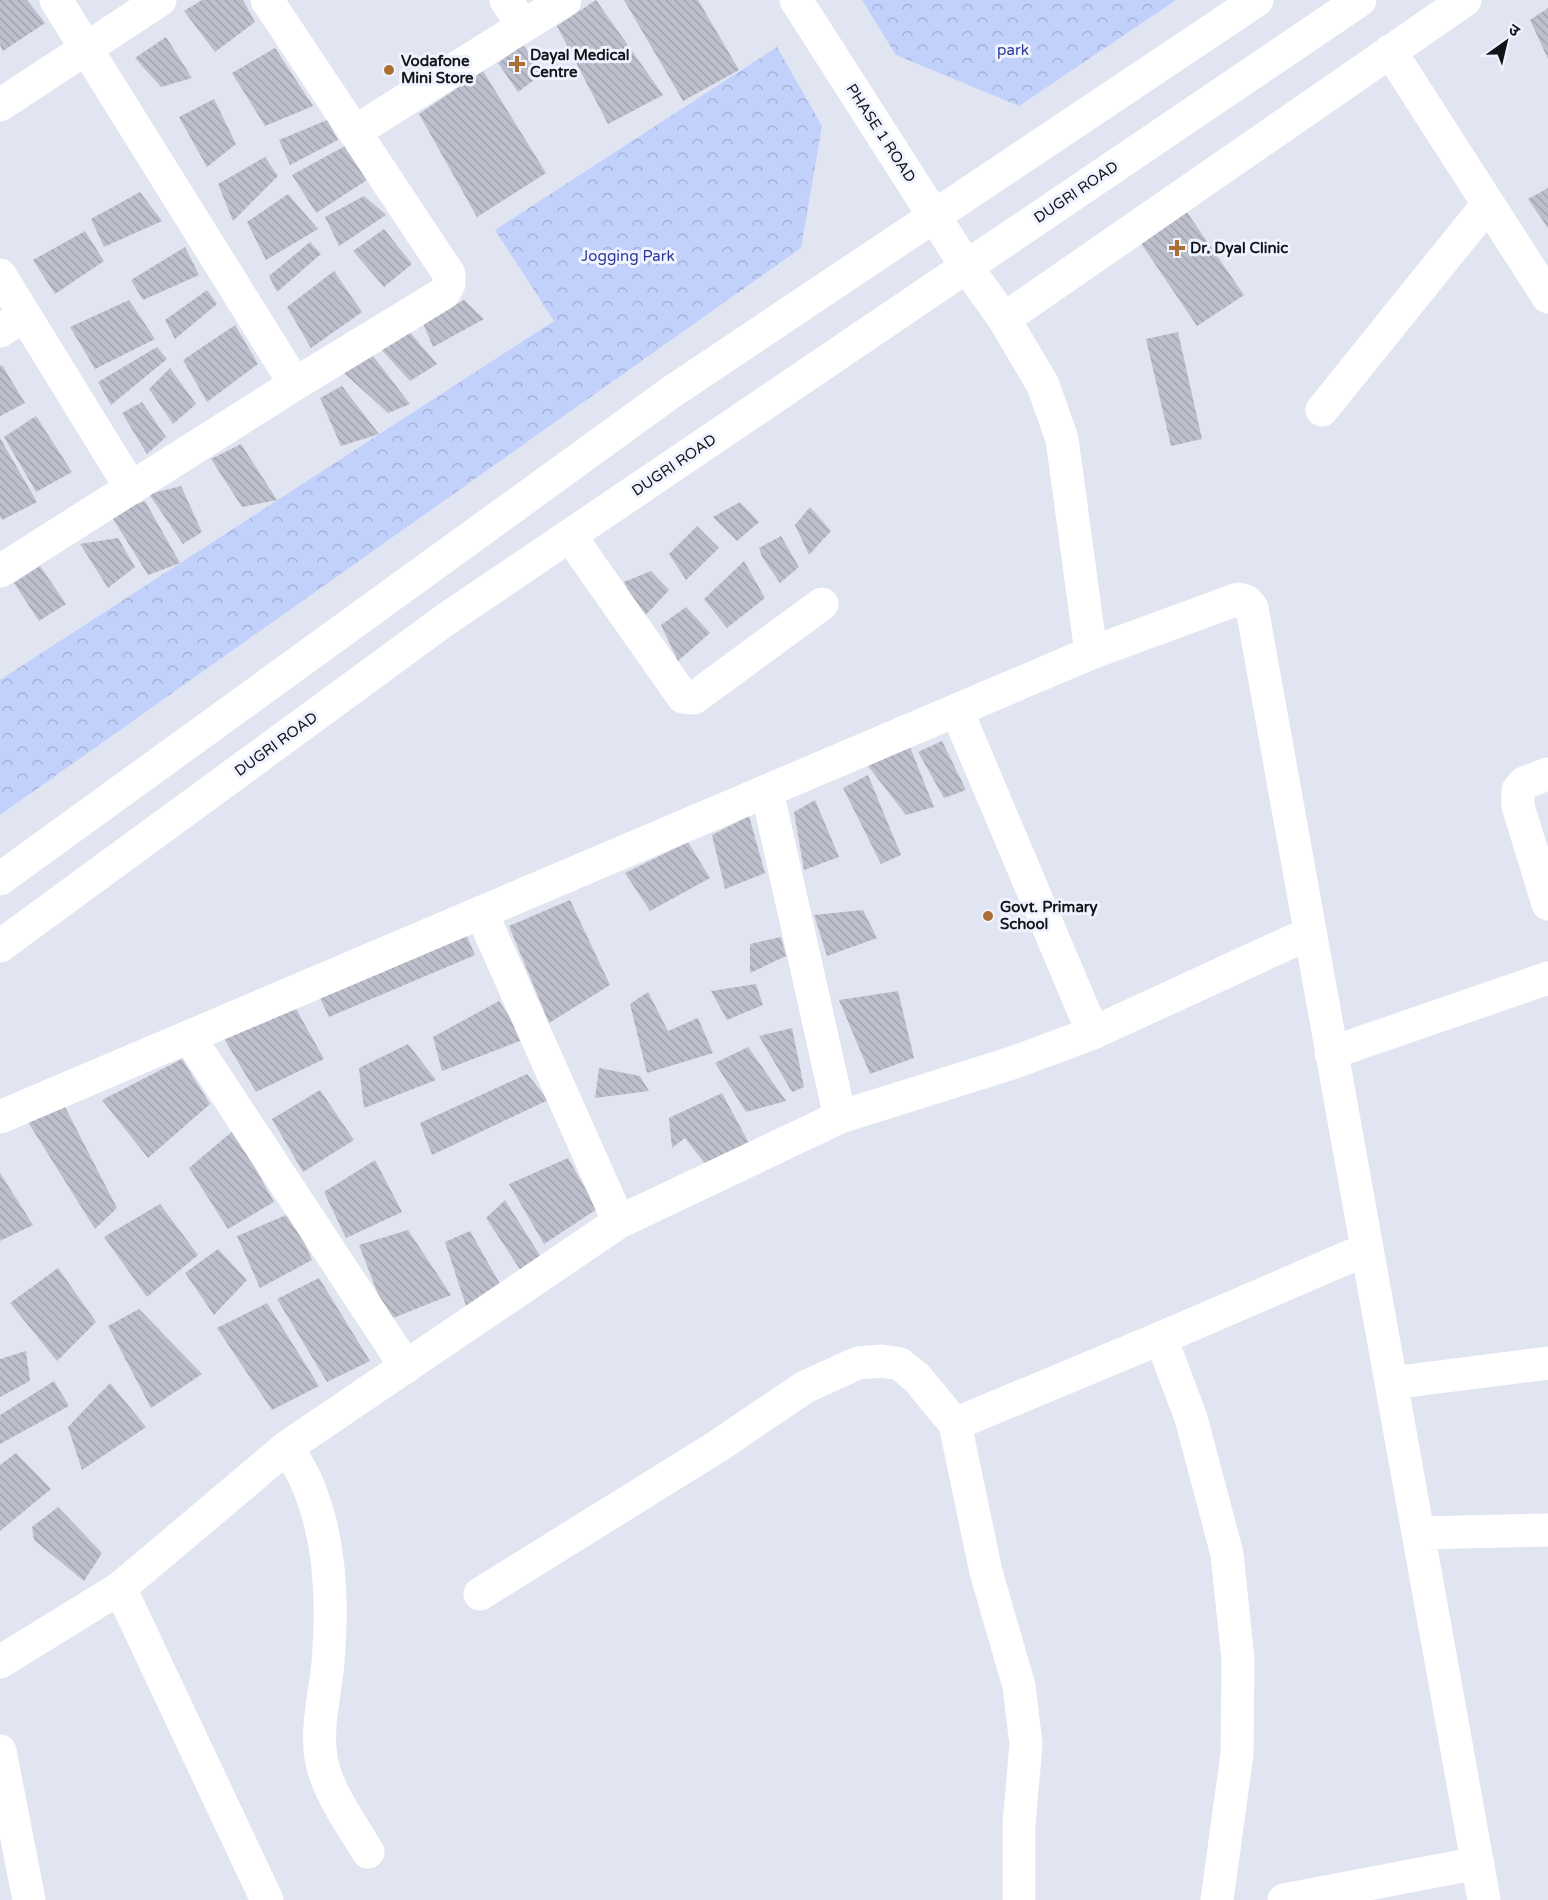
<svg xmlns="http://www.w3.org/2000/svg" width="1548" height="1900" font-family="'Varela Round','Noto Sans Devanagari',sans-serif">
<defs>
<pattern id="park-crowns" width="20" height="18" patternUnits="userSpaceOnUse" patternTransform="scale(1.5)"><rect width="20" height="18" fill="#c2d0fc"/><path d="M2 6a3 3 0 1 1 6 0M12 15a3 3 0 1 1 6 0" fill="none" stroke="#a6b2d7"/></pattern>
<pattern id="building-back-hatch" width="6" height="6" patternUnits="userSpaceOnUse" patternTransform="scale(1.5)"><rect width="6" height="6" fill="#bdc0cc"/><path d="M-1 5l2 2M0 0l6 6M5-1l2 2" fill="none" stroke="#a2a4af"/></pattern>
</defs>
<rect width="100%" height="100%" fill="#e1e5f1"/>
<path fill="url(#park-crowns)" d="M862,0H1176L1019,106L896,55Z
M777,47L822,126L801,248L0,815V680L554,321L495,230Z"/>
<path fill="url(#building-back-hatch)" d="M0,0H27L45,23L3,51L0,45Z
M202,0H243L255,22L215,52L184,11Z
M596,0L663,95L608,124L557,26Z
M624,0H698L739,70L683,101Z
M1548,8V59L1530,20Z
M166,37L192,78L161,87L135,58Z
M523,45L543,73L518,92L498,63Z
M275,48L313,106L265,126L232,73Z
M483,71L546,173L477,217L419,114Z
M214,99L236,144L207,167L179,117Z
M327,120L338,140L290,165L279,140Z
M345,146L367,180L316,213L292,175Z
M265,157L278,176L233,221L218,184Z
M1548,188V228L1528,199Z
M140,192L162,221L104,247L91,219Z
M288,194L318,229L266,260L247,222Z
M364,196L386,215L339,246L325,217Z
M1184,208L1244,295L1197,326L1138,239Z
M384,229L412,264L384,287L353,251Z
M85,231L104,261L55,294L33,260Z
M310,242L321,254L277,292L269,276Z
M185,247L199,275L143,300L131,280Z
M334,271L362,312L311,348L287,307Z
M207,290L217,304L175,339L165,320Z
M129,300L155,339L95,369L70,327Z
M464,300L484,319L433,347L423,323Z
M235,325L258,364L207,402L183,360Z
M408,330L437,364L410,381L379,347Z
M1178,332L1202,439L1171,446L1146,339Z
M157,347L167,359L111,405L98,382Z
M373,356L410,404L388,413L344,373Z
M2,365L25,403L0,416V366Z
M170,368L196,404L173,424L149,389Z
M342,386L379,434L341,446L320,398Z
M142,402L166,437L147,454L122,413Z
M36,416L72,472L36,492L4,437Z
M0,438L37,502L2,520L0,516Z
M241,444L277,500L242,507L211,459Z
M181,486L202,532L183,544L149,494Z
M145,501L180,563L148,575L110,514Z
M740,502L759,522L737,541L713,517Z
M810,507L831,531L809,555L795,525Z
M697,526L719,548L686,580L669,554Z
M781,536L799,567L780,583L762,557L759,548Z
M118,538L135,567L108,588L80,544Z
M744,561L765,598L727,628L704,599Z
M40,566L66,604L39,621L14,583Z
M651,571L669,590L641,620L624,582Z
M686,607L710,633L678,661L661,625Z
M942,741L966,790L944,798L918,752Z
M910,747L934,807L906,815L868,766Z
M868,775L901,855L881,864L843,788Z
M815,800L839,857L804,870L794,812Z
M749,816L765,873L725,889L712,835Z
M688,842L710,878L650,911L625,873Z
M570,900L610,985L549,1023L509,926Z
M863,910L877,938L827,956L814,915Z
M464,930L475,955L329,1017L320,998Z
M781,937L786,956L750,973V944Z
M756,984L763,1005L727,1020L711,991Z
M898,991L914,1058L870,1074L839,1000Z
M648,992L668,1031L698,1018L713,1053L647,1073L630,1004Z
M499,1001L525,1039L442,1071L433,1037Z
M295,1007L324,1059L256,1092L223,1037Z
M792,1028L804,1087L792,1092L759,1036Z
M408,1044L436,1080L364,1108L359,1068Z
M748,1047L786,1101L746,1112L715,1063Z
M182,1059L210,1104L148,1158L102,1100Z
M599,1068L640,1076L649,1091L595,1098Z
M527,1074L548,1100L432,1155L420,1123Z
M320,1090L354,1140L303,1172L272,1119Z
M722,1093L750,1145L707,1166L685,1138L672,1148L669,1118Z
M65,1107L117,1208L95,1229L28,1122Z
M234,1130L274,1202L228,1229L189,1168Z
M568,1158L597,1209L544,1244L509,1184Z
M375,1160L402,1212L346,1238L324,1192Z
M0,1173L33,1225L0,1241Z
M505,1200L541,1257L521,1271L486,1218Z
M160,1204L198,1255L147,1297L104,1237Z
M291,1213L312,1260L260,1288L237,1236Z
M408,1230L451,1295L388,1320L359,1245Z
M470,1231L500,1284L466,1306L445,1242Z
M218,1249L247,1280L214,1315L185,1273Z
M58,1268L96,1322L57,1361L10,1303Z
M319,1278L370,1361L327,1382L277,1299Z
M267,1303L319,1386L272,1410L217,1328Z
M139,1309L202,1374L151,1408L108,1326Z
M26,1351L30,1381L0,1397V1359Z
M54,1381L69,1406L0,1444V1415Z
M110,1383L146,1427L82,1470L68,1427Z
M16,1453L51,1489L0,1531V1465Z
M58,1507L102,1553L84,1581L34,1540L32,1527Z"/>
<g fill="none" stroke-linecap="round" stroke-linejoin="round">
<path stroke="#fff" stroke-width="33" d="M56,0L295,384
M506,0L523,26
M796,0L966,266L1004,319L1465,0
M1390,51L1548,297
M0,105L160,0
M356,131L565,0
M0,275L131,488
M1004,319L1043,385L1062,439L1091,653
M0,331L24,315
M1322,410L1488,204
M570,536L683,697L694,698L822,604
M0,571L295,384L444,293L449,284V274L267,0
M957,711L1093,1033L1310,933
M1548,774L1524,783L1518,790V806L1548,904
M481,912L619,1222
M189,1037L406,1367
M1331,1053L1548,978
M0,1117L1091,653L1238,599L1246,601L1252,608L1484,1900
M840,1117L1012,1063L1093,1033
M1161,1338L1365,1250
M1391,1383L1548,1363
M955,1424L1161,1338L1191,1418L1227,1554L1238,1660L1237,1754L1217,1900
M287,1447C294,1459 302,1471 307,1483C331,1538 333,1605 328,1663C325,1695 316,1726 321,1758C327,1792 351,1823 368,1852
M1418,1533L1548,1530
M120,1588L287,1447L619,1222L840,1117L767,791
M480,1594L718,1446L805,1387L858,1363L882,1361L900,1364L917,1378L955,1424L986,1572L1019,1686L1026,1744L1019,1825V1900
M0,1662L120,1588L267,1900
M1284,1900L1478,1863"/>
<path stroke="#fff" stroke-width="33" d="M0,879L670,393L1257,0
M0,946L445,620L1360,0
M0,1751L29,1900"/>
</g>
<g fill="#ab6e33" stroke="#eff3ff" stroke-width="2">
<path d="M514 55h6v6h6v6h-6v6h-6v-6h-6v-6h6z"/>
<circle cx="389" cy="70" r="6"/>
<path d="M1174 239h6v6h6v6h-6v6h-6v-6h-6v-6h6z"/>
<circle cx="988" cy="916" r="6"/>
</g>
<g text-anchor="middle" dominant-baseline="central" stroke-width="6" stroke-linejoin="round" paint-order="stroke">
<g font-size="15" fill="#2b3796" stroke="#eff3ff">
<text x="1013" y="50">park</text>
<text x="628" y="256">Jogging Park</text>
</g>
<g font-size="15" font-weight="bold" fill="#141519" stroke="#eff3ff" text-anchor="start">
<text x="530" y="55">Dayal Medical<tspan x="530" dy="17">Centre</tspan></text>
<text x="401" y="61">Vodafone<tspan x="401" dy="17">Mini Store</tspan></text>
<text x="1190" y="248">Dr. Dyal Clinic</text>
<text x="1000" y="907">Govt. Primary<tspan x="1000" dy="17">School</tspan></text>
</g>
<g font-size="15" fill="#141519" stroke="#eff3ff">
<text transform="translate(881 133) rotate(57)">PHASE 1 ROAD</text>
<text transform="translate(1076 192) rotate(-34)">DUGRI ROAD</text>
<text transform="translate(674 465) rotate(-34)">DUGRI ROAD</text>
<text transform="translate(276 744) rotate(-36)">DUGRI ROAD</text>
</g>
</g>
<g transform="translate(1506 42) rotate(34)" stroke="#eff3ff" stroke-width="4.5" paint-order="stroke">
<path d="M0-4.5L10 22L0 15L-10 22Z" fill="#141519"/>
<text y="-9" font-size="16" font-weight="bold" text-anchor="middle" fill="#141519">उ</text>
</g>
</svg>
